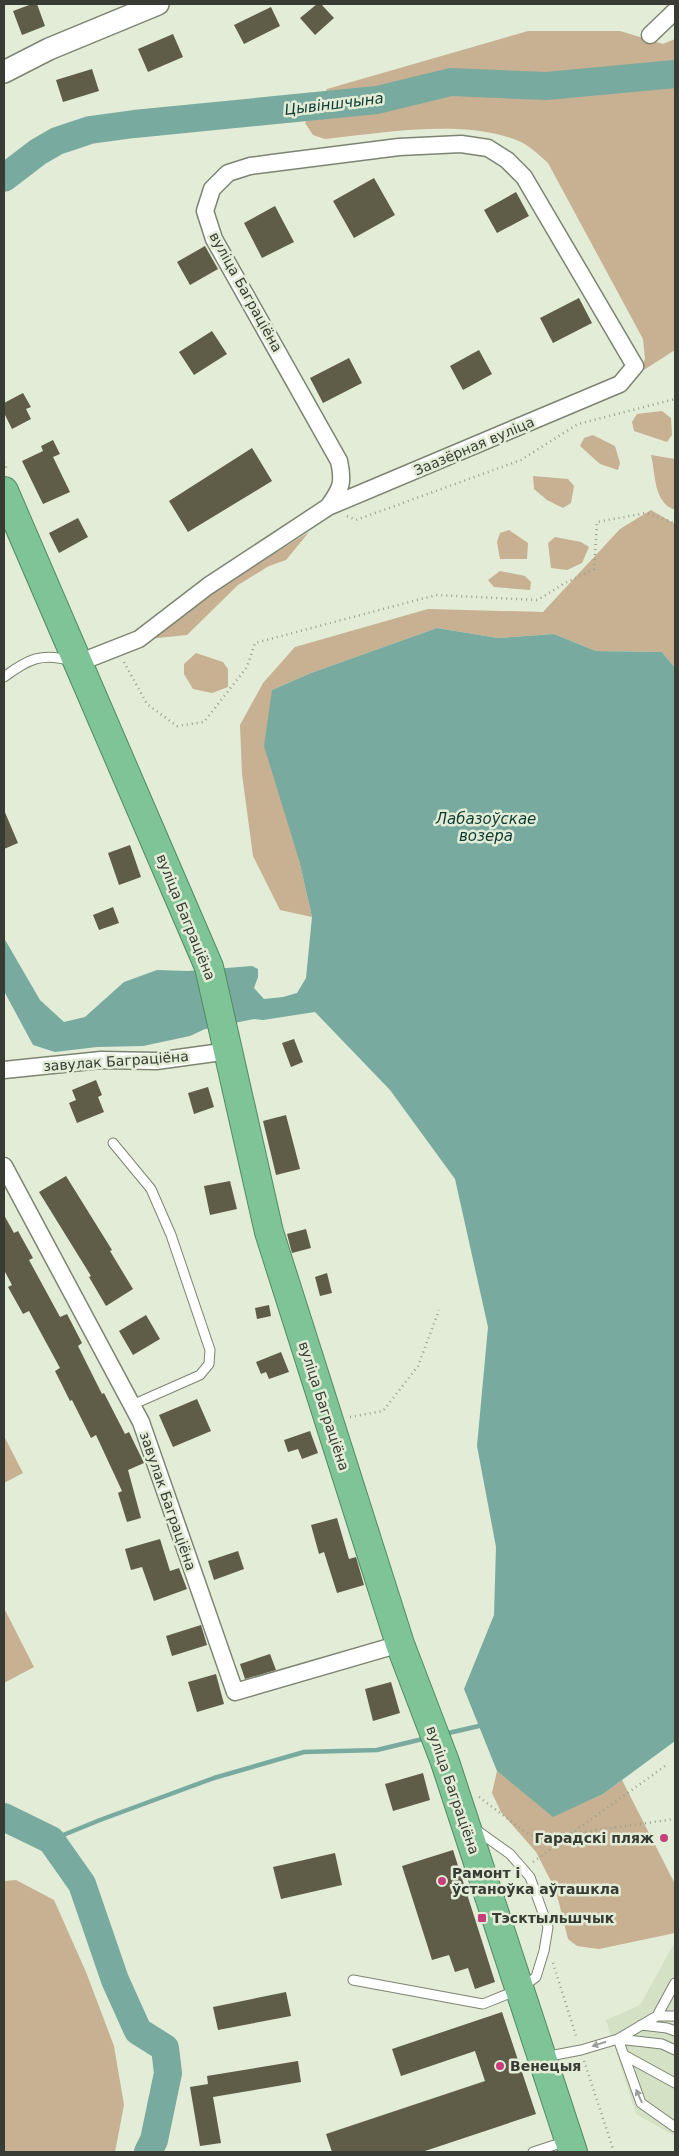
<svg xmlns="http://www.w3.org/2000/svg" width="679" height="2156" font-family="'DejaVu Sans',sans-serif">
<rect width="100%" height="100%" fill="#e2ecd6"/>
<path fill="#d4e1c4" d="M675,1942V2136L636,2114L606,2020L640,2005Z"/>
<path fill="#c8b092" d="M528,31H620L663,44L675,39V350L639,373L645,359L643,339L548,163C540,156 531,147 521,142C467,118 383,133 325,139L313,135L305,123L327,89Z
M662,411L671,418L672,435L667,442L634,431L632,422L637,414Z
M593,435L615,446L620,463L618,470L600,464L580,446L584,438Z
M651,455L675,459V510C653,502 656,475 651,455Z
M533,476L568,479L574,486L571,503L563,508L547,500L534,489Z
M651,510L675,524V668L662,652L596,651L554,634L498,638L437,628L311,673L272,690L299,860L312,917L280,910L253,856L242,774L240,725L263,683L295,647L428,609L543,612L620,529Z
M509,530L528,543L527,559H500L497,542L500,533Z
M309,532L286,560L269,566L238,585L187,635L148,639L212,591Z
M555,537L581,542L589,547L582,563L567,570L551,568L548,543Z
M500,571L525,576L531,582L530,590L494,587L488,580Z
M196,653L223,662L228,669V687L212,693L193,689L184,674V664Z
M4,1436L23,1473L4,1483Z
M4,1608L34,1667L4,1683Z
M497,1771L553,1816L603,1794L622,1780L675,1884V1933L599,1949L577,1946L568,1939L556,1891L536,1852L501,1812L492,1793Z
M16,1880L54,1900L86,1972L114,2046L124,2105L115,2152H4V1881Z"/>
<path fill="#78aa9f" d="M437,628L498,638L554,634L596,651L662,652L675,668V1741L603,1794L553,1817L497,1771L464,1689L494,1615L496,1547L477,1446L488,1327L455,1179L390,1090L315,1012L263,1020L254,1019L205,1029L190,1036L143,1046L97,1047L55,1052L33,1045L4,991V938L40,1000L64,1022L85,1017L124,982L157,970L188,971L252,966L258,969V977L254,988L264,999L283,997L297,993L306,978L312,917L299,860L264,746L272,690L311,673Z"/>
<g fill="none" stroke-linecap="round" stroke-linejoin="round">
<path stroke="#78aa9f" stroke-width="4.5" d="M444,1734L479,1726
M51,1840L100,1820L214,1778L304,1752L377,1750L427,1738"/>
<path stroke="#78aa9f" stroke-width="28" d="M4,178L38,152L57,141L90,130L134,124L377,100L451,82L546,86L675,74
M4,1817L51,1840L82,1884L115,1980L138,2031L165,2048L168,2073L154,2140L148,2152"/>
</g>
<path fill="#5f5c48" d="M32,4H37L45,26L22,35L13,11Z
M317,4H321L334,18L315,35L300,18Z
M271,7L280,26L244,44L234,25Z
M173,34L183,57L148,72L138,49Z
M92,69L99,91L63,102L56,80Z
M374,178L395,215L354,238L333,201Z
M516,192L529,216L497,233L484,210Z
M275,206L294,242L262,258L244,223Z
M205,246L218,269L190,285L177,262Z
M579,298L592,323L553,343L540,318Z
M212,331L227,354L194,375L179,352Z
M479,350L492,374L463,390L450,366Z
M349,358L362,383L323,403L310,378Z
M23,393L31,407L26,409L31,419L12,429L4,413V403Z
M53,440L60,454L53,457L70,492L43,504L22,461L43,451L41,446Z
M252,448L272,481L188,532L169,501Z
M78,518L88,537L59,553L49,533Z
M4,810L18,843L4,849Z
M130,845L141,877L119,885L108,853Z
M113,907L119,923L99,930L93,915Z
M294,1039L303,1062L291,1067L282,1043Z
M96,1080L102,1095L98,1097L104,1112L77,1123L69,1103L76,1100L72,1090Z
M208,1087L214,1107L194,1114L188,1093Z
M286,1115L300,1169L276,1175L263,1121Z
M66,1176L112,1250L110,1251L133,1289L106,1306L89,1277L91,1276L39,1192Z
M230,1181L237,1209L210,1215L204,1186Z
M4,1215L14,1233L18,1231L33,1258L29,1260L60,1317L67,1314L82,1343L78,1346L102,1394L104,1393L125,1434L129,1432L144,1463L128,1470L141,1518L127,1522L118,1493L122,1491L96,1435L91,1438L72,1400L70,1401L55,1371L60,1368L29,1311L23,1314L8,1287L12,1285L4,1270Z
M306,1229L311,1248L292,1253L287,1234Z
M327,1273L332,1293L320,1296L315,1277Z
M269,1305L271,1316L257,1319L255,1308Z
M146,1315L160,1339L133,1355L119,1331Z
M281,1352L289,1372L269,1379L266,1372L261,1374L256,1362Z
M197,1399L211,1431L173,1447L159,1415Z
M310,1431L318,1453L302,1459L298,1449L288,1452L284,1440Z
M337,1518L349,1559L356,1557L364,1585L337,1593L324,1552L319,1554L311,1525Z
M160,1539L170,1571L179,1568L187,1589L154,1601L142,1567L131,1570L125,1549Z
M238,1551L244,1569L214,1580L208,1561Z
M201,1625L207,1645L172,1656L166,1636Z
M270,1654L276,1670L245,1679L240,1664Z
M216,1674L224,1704L197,1712L188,1682Z
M391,1682L400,1713L373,1721L365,1689Z
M423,1773L430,1800L393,1811L385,1784Z
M453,1850L495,1982L475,1989L468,1968L455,1972L449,1955L432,1960L402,1866Z
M335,1853L342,1885L281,1899L273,1867Z
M286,1992L291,2016L218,2030L213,2007Z
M502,2012L536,2114L422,2152H332L326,2134L485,2081L475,2051L401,2076L392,2049Z
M298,2061L301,2082L213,2097L221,2143L200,2146L190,2087L208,2084L207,2076Z"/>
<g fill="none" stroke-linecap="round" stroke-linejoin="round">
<g stroke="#7c8571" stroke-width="11">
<path id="service" d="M4,677C28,659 42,652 72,661
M113,1143L151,1189L171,1235L210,1350L209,1364L200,1375L132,1405
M353,1980L483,2004L520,1989L536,1977L544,1951L548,1927L530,1877L510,1854L475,1829
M657,2016L675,1983
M641,2025L667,2028L675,2031
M675,2050L662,2044L618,2039L641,2103L675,2127
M624,2055L675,2083
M544,2057L581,2050L618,2039L657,2016H675
M533,2152L567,2141"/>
</g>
<g stroke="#7c8571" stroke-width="19">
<path id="minor" d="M650,35L675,11
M78,663L139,639L208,586L328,507C341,489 344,483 339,461L214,239L205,211L212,189L228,173L250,166L273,163L399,147L461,144L488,148L507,160L524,177L635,366L620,384L328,507
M4,1070L101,1060L156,1061L229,1051
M4,1166L141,1422L235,1692L400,1644"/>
</g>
<g stroke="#7c8571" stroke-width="24">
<path id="tertiary" d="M4,72L49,49L158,4"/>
</g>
<g stroke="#508b63" stroke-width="30">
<path id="trunk" d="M4,491L209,967L269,1232L400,1644L445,1762L573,2152"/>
</g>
<path stroke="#98a090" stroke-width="2.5" stroke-dasharray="1 4" stroke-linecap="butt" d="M4,462L7,470
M347,516L356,520L521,460L578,424L675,399
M124,662L147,704L177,726L204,722L247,667L255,643L436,595L538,600L563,584L594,569L597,522L646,513L675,523
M350,1417L383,1411L418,1366L439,1310
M479,1797L528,1834L540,1838L675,1819
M575,1831L665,1766
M533,1862L571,1834
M553,1963L577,2039
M584,2061L614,2152"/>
<use href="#service" stroke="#fff" stroke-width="9"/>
<use href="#minor" stroke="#fff" stroke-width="16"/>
<use href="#tertiary" stroke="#fff" stroke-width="21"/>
<use href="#trunk" stroke="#7ec496" stroke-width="28"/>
</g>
<defs><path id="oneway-solid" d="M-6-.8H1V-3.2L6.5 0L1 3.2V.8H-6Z" transform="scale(1.25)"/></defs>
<g fill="#9c9e9a">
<use href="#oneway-solid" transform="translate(599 2044) rotate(163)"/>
<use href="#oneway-solid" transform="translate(639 2096) rotate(-114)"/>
</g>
<g fill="#c63e7c" stroke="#e2ecd6" stroke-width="2">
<circle cx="664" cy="1838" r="5"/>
<circle cx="442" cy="1881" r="5"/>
<rect x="477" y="1913" width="10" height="10" rx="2.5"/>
<circle cx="500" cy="2066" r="5"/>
</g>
<g text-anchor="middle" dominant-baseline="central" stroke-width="5" stroke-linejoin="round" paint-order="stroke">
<g font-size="14" fill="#383c34" stroke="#e2ecd6">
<text transform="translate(246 292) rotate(61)">вуліца Баграціёна</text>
<text transform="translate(474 446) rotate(-23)">Заазёрная вуліца</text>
<text transform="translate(186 917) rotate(68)">вуліца Баграціёна</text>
<text transform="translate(116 1061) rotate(-4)">завулак Баграціёна</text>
<text transform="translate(324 1406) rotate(72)">вуліца Баграціёна</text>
<text transform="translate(168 1501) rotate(71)">завулак Баграціёна</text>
<text transform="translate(453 1790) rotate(71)">вуліца Баграціёна</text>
</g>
<g font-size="14" font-weight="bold" fill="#383c34" stroke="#e2ecd6" text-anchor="start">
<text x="654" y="1838" text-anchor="end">Гарадскі пляж</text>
<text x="452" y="1873">Рамонт і<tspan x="452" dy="16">ўстаноўка аўташкла</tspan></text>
<text x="492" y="1918">Тэсктыльшчык</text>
<text x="510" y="2066">Венецыя</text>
</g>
<g font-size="15" font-style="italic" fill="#0d3b34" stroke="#e2ecd6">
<text transform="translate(334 104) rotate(-7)">Цывіншчына</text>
<text x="486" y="819">Лабазоўскае<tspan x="486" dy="17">возера</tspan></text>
</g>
</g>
<rect width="679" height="2156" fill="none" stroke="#383c34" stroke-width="10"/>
</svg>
